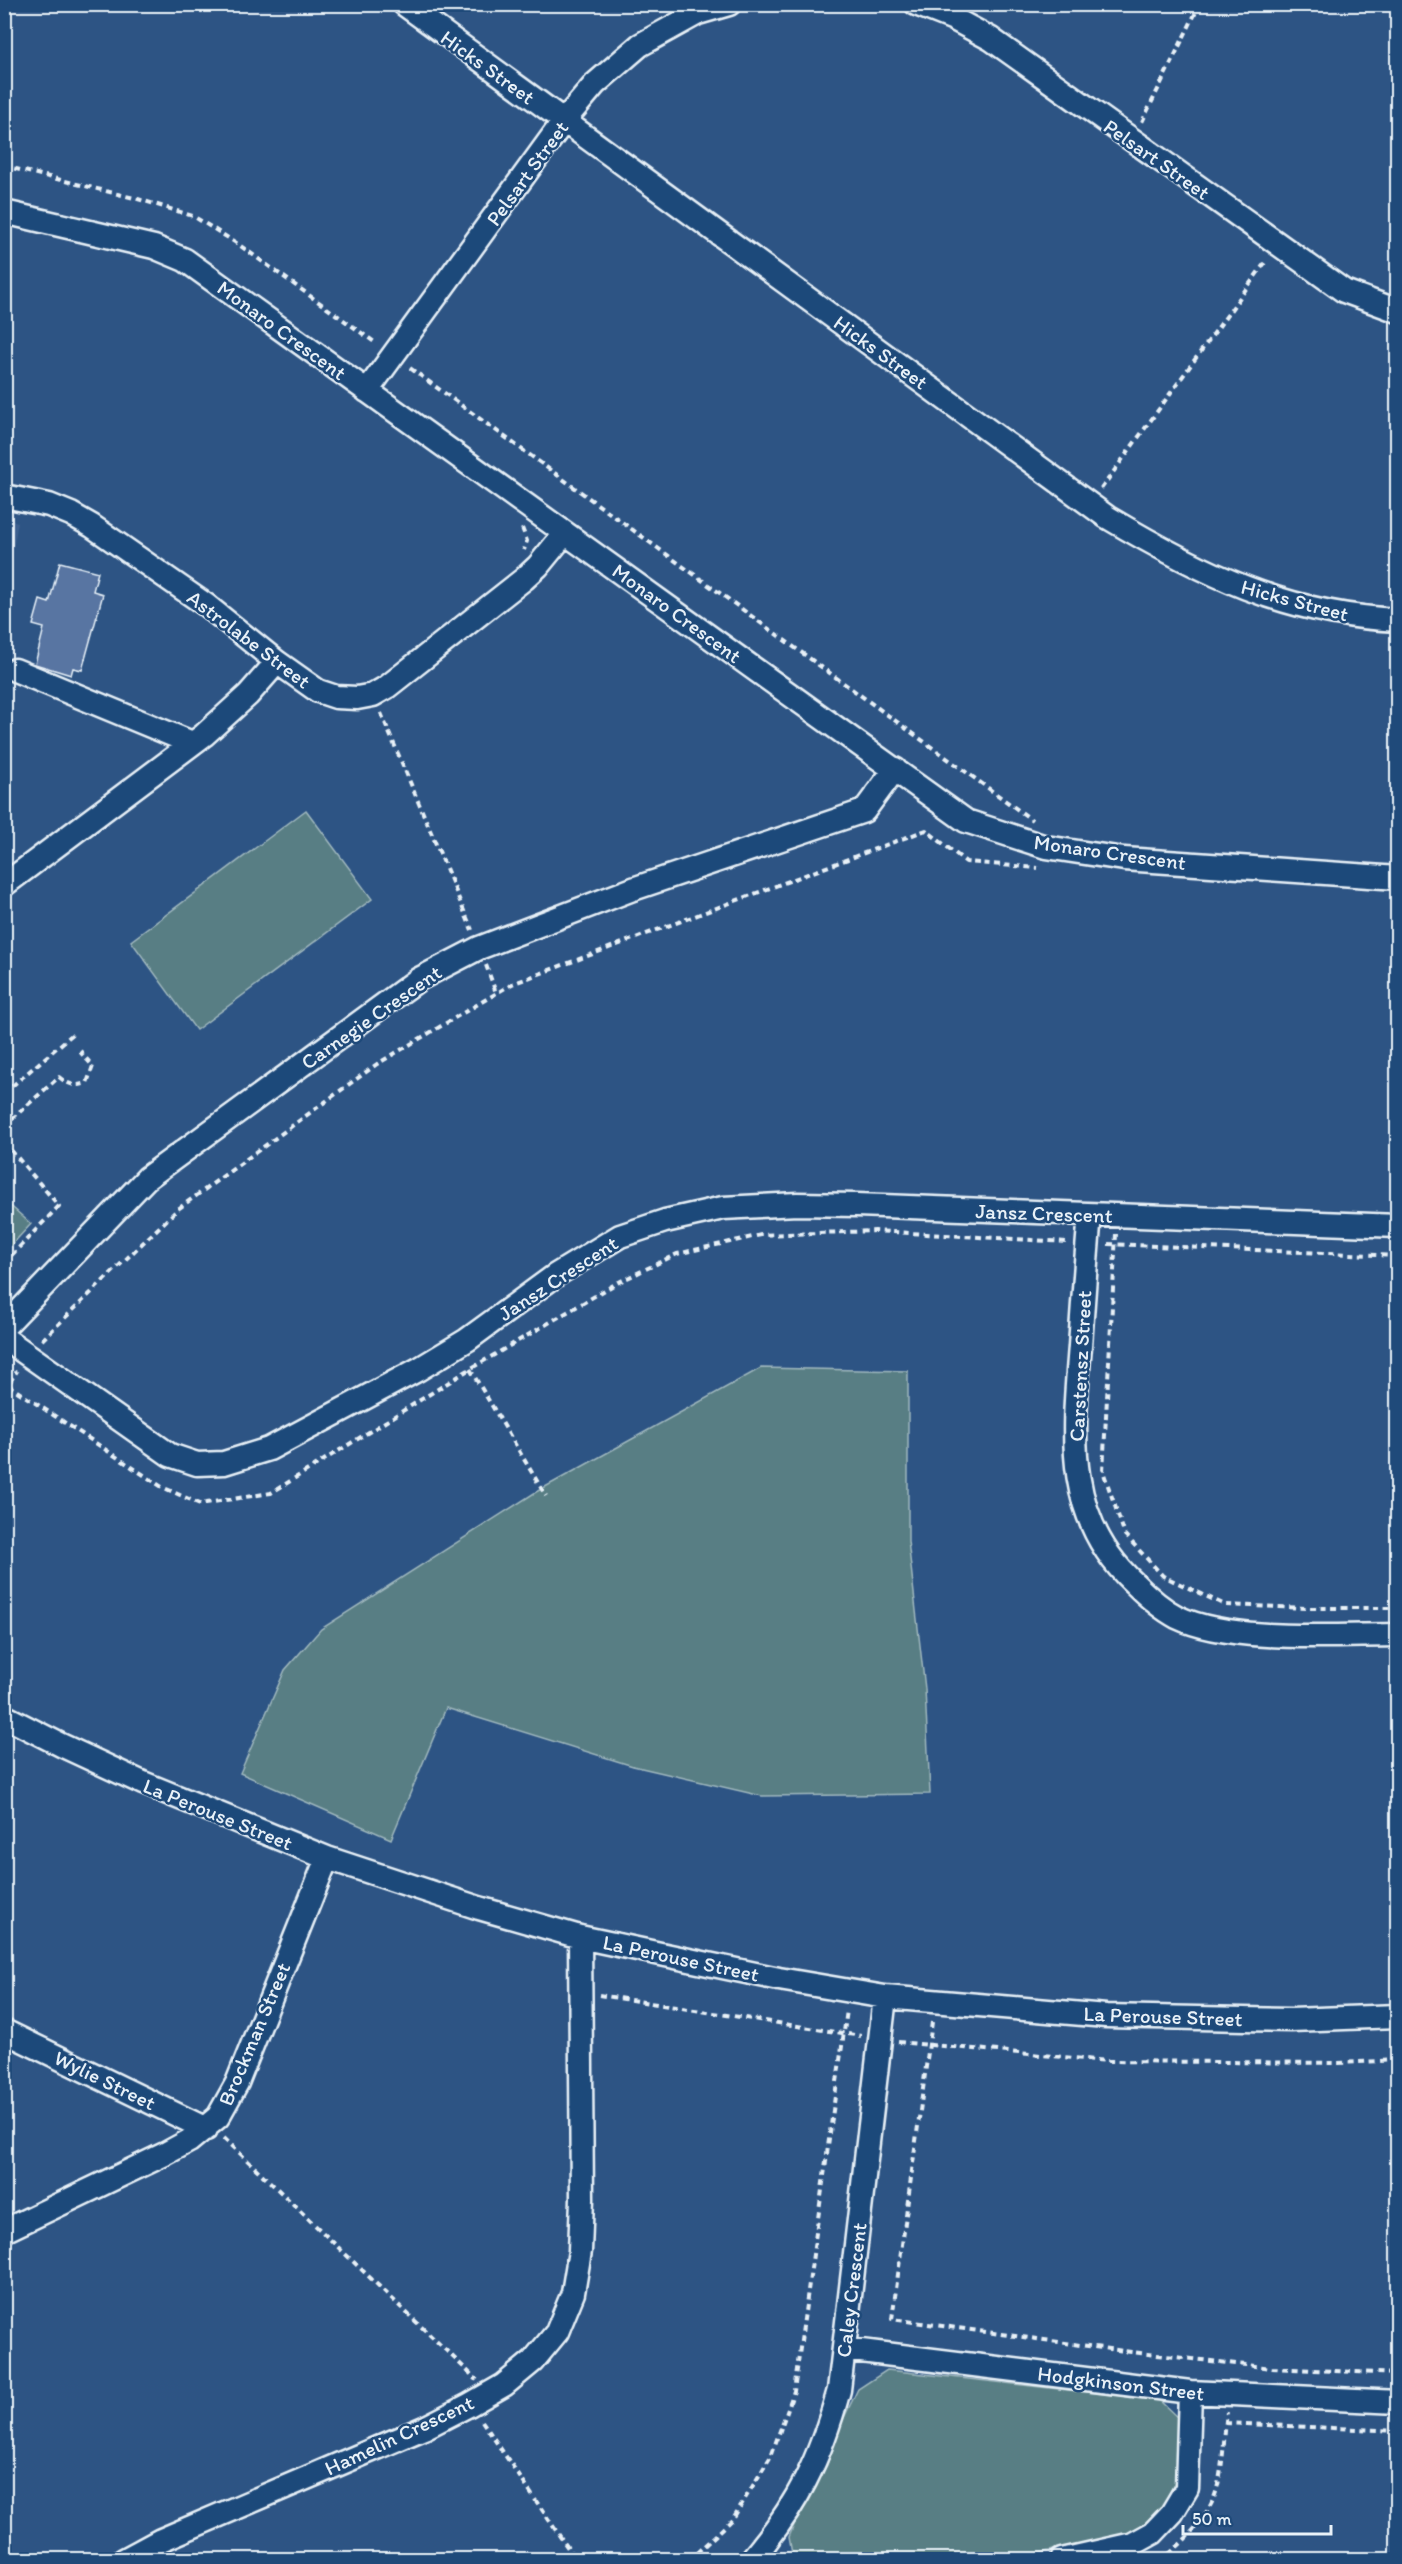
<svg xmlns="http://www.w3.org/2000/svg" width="1402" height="2564" font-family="Itim,sans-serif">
<rect width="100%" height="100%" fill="#2d5484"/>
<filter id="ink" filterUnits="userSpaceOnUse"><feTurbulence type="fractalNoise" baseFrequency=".0167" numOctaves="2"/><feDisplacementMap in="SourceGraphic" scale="12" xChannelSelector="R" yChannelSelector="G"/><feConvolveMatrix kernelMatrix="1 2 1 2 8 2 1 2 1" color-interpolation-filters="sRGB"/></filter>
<g filter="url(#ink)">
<path fill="#3d618f" d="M5,518L18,522L5,593L4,518Z"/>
<path fill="#587e84" stroke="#a0b8be" stroke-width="1.5" d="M306,810L372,899L196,1030L131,941Z
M5,1201L31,1224L5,1252H4Z
M761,1368L908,1371V1541L925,1689L930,1794L762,1796L633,1766L446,1708L391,1839L240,1773L285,1670L321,1629L536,1492Z
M887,2370L1159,2400L1180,2420L1175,2482L1160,2511L1134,2532L1009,2560L793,2559L789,2537L800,2511L827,2465L839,2428L858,2389Z"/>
<path fill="#5875a2" stroke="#e8f1f8" stroke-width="1.5" d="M60,562L98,572L93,591L103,594L82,670L73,668L71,675L35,664L44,628L33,625L40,600L49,603Z"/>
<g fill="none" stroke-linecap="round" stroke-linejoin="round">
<g stroke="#e8f1f8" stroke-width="27">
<path id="minor" d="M404,4L1107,517C1201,573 1286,615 1398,620
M916,4L954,19L991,39L1344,291L1398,311
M4,212L154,247L185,260L966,821L1046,847L1124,859L1398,878
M367,391L563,122L595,84L640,45L698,13L729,4
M4,496L49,505L71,514L92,526L206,605L277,662L318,691L336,697L357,698L373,695L387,687L524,579L538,566L565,533
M15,670L192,743
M4,885L204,735L248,695L277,662
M1090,1215C1086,1258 1083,1302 1080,1346C1073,1433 1063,1517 1134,1583C1146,1595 1162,1609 1177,1617C1231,1643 1337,1635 1398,1635
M4,1327L147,1178L419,979L479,948L633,889L864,811L895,769
M4,1338L170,1455L197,1464L224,1463L269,1449L419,1369L467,1340L556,1275L620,1236L665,1221L723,1208L797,1204L857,1205L1398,1226
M4,1716L61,1745L143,1783L327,1858L479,1908L580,1937L779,1979L885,1997L1106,2016L1291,2020L1398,2016
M4,2031L206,2129
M4,2231L165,2154L189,2141L218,2117L237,2083L327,1858
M845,2349L1190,2392L1398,2402
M124,2560L161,2540L424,2428L469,2405L504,2385L533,2361L557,2332L573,2293L580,2251L582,2199L580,1937
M751,2560C798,2505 820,2459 839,2390L885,1997
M1062,2560L1133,2544L1153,2533L1172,2513L1187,2488L1190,2392"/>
</g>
<path stroke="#e8f1f8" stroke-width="4" stroke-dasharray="6 4.5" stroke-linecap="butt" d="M1142,122L1200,4
M4,166L138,199L193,216L238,244L377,344
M410,368L1032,820
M1101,489L1267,260
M522,528L527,541L524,550
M381,713L472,930
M486,965L496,993
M4,1093L74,1033
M4,1126L59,1077C69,1085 75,1087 87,1083L93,1066L81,1053L86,1048
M4,1142L59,1206L4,1263
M1116,1234L1103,1471L1125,1535L1163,1576L1225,1605L1308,1608H1398
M1108,1244L1398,1256
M42,1340L178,1209L377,1064L512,984L926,830L966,862L1038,868
M470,1369L546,1496
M8,1385L162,1487L200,1504L271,1493L470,1369L617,1283L677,1254L761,1235L875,1231L1067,1242
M4,1391L17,1371
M599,1995L861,2036
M932,2022L892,2319L1131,2352L1272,2368L1398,2374
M898,2042L1107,2061L1339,2063L1398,2060
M224,2138L477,2380
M482,2421L576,2560
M1225,2423L1398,2431
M689,2560L732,2520L771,2456L794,2391L847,2010
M1160,2560C1181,2547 1209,2516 1216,2492C1223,2470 1224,2435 1227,2412"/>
<use href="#minor" stroke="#1f4a7a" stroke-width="22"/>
</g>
</g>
<g text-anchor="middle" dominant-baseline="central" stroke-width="5" stroke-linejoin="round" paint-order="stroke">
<g font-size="21" fill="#e8f1f8" stroke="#1f4a7a">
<text transform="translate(488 67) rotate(36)">Hicks Street</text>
<text transform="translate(1157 159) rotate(35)">Pelsart Street</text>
<text transform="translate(527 173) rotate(-54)">Pelsart Street</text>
<text transform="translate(282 330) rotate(36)">Monaro Crescent</text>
<text transform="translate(881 352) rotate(36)">Hicks Street</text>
<text transform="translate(1295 600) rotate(15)">Hicks Street</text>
<text transform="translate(677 613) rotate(36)">Monaro Crescent</text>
<text transform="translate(249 639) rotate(37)">Astrolabe Street</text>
<text transform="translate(1110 852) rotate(8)">Monaro Crescent</text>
<text transform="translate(371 1017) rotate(-35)">Carnegie Crescent</text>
<text transform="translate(1044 1213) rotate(2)">Jansz Crescent</text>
<text transform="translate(558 1278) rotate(-33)">Jansz Crescent</text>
<text transform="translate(1080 1366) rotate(-87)">Carstensz Street</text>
<text transform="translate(218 1814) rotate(22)">La Perouse Street</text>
<text transform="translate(681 1958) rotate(12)">La Perouse Street</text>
<text transform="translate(1163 2016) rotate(2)">La Perouse Street</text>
<text transform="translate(254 2034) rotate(-67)">Brockman Street</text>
<text transform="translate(105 2080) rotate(26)">Wylie Street</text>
<text transform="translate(851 2290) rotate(-83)">Caley Crescent</text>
<text transform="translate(1121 2383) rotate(7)">Hodgkinson Street</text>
<text transform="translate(399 2435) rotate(-25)">Hamelin Crescent</text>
</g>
</g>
<rect width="1402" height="2564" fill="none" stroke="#1f4a7a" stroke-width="24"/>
<rect x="12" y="12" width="1378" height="2540" fill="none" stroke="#e8f1f8" stroke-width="2" filter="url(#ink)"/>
<path d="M1183 2525v9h148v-9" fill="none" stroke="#e8f1f8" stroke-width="3"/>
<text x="1192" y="2525" font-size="18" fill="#e8f1f8" stroke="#1f4a7a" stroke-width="4.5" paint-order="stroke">50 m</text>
</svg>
